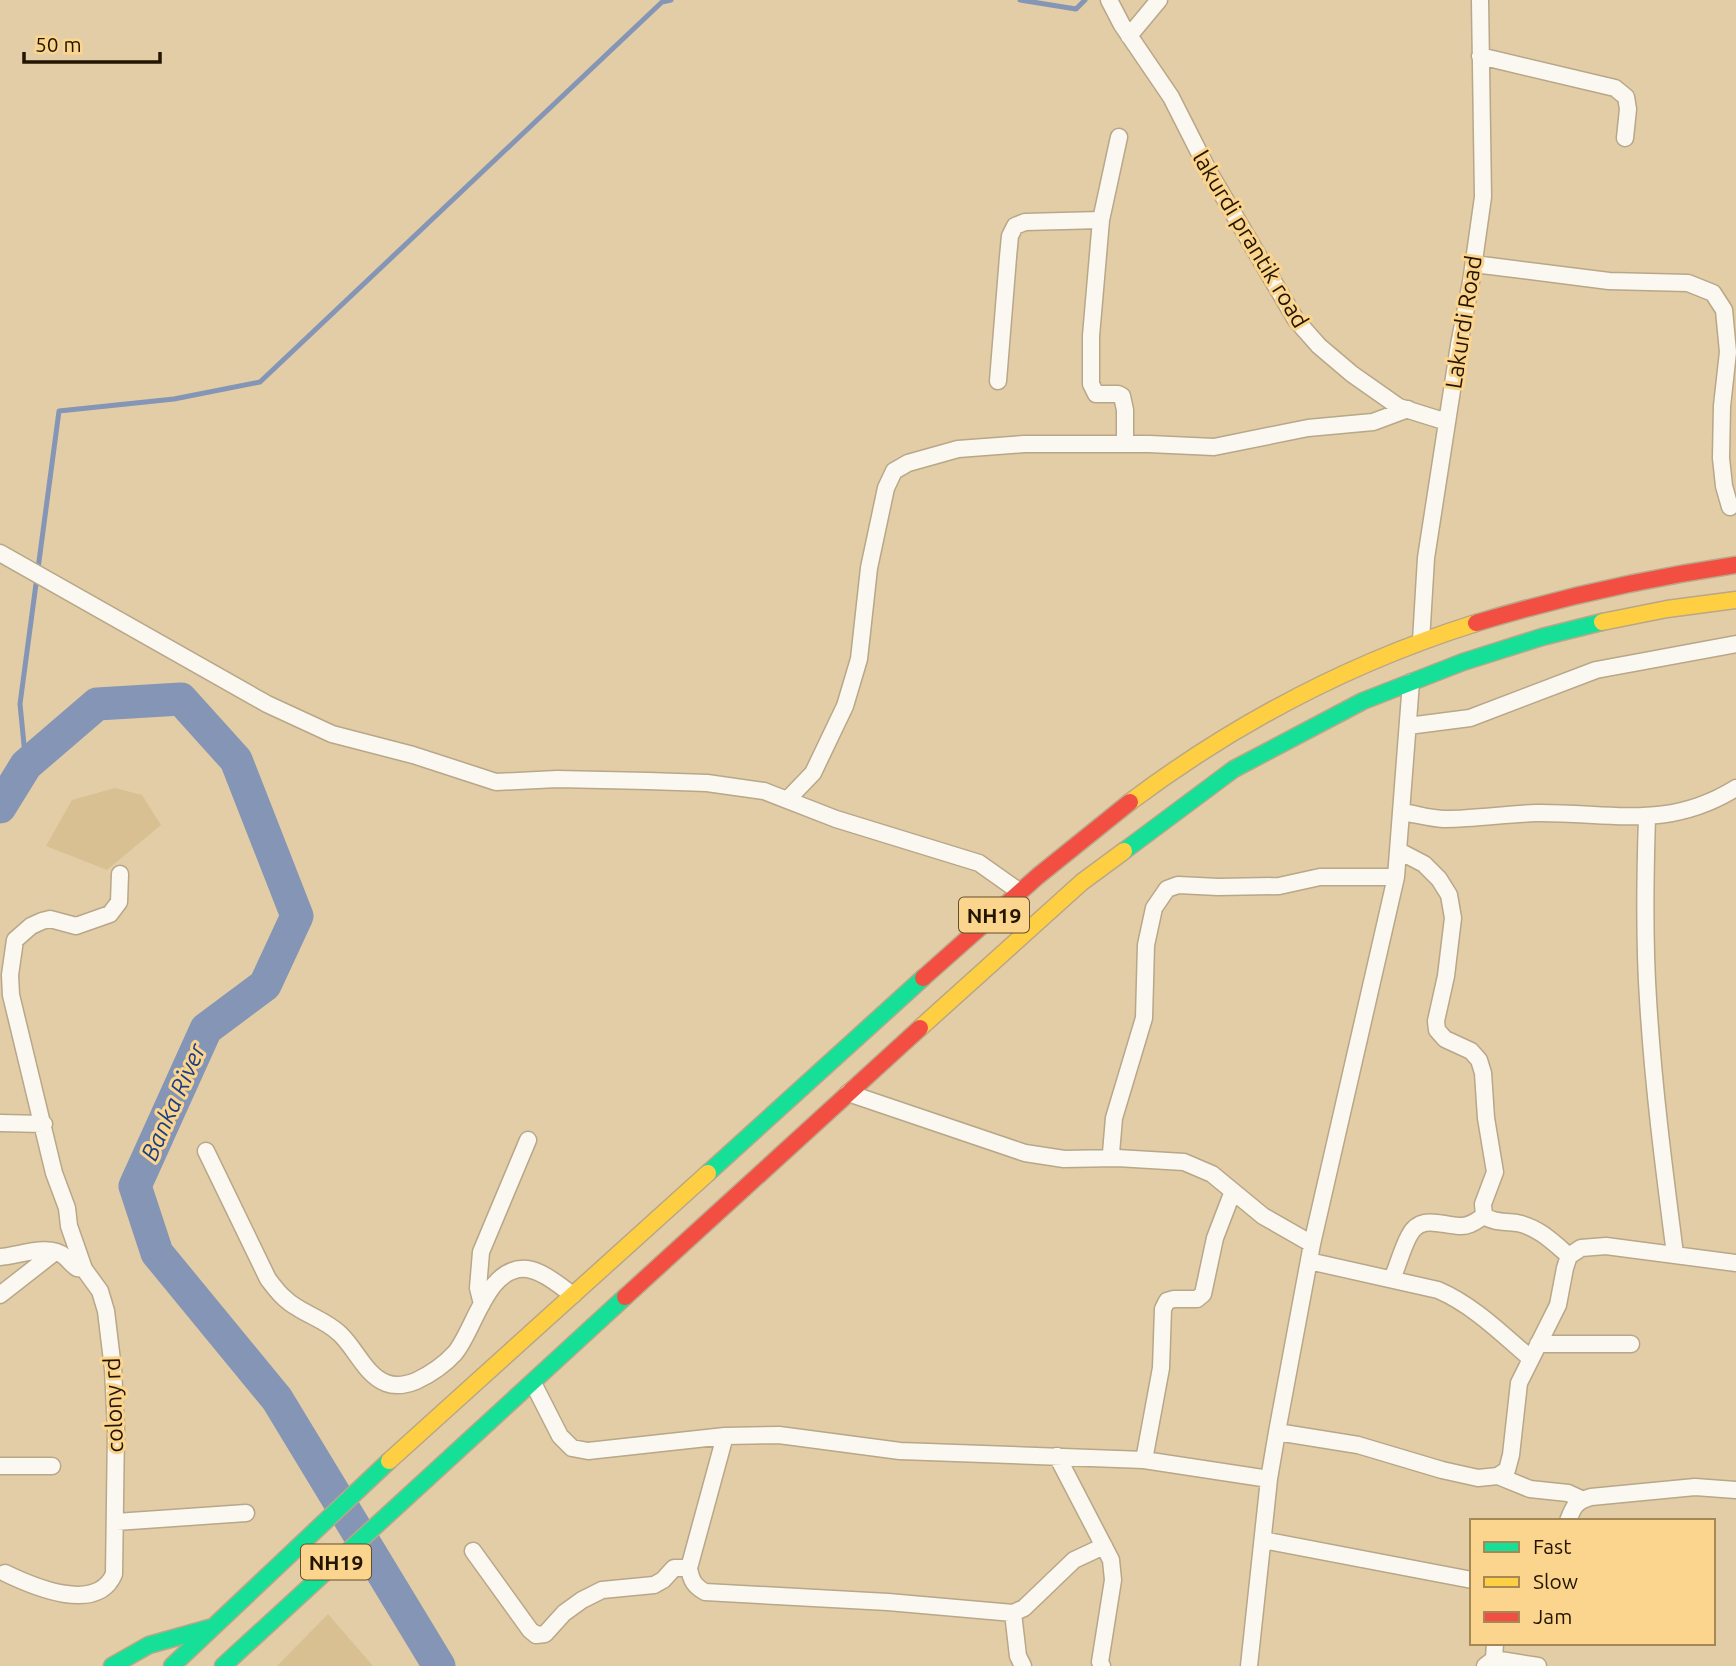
<svg xmlns="http://www.w3.org/2000/svg" width="1736" height="1666" font-family="Ubuntu,sans-serif">
<rect width="100%" height="100%" fill="#e2cda6"/>
<path fill="#d8c093" d="M115,788L142,795L161,825L107,870L46,846L72,800Z
M328,1614L373,1666H277Z"/>
<g fill="none" stroke-linecap="round" stroke-linejoin="round">
<path stroke="#8495b5" stroke-width="5" d="M1020,0L1076,9L1085,0
M26,765L20,704L59,411L174,399L260,382L662,2L671,0"/>
<path stroke="#8495b5" stroke-width="33" d="M0,807L26,765L97,704L181,699L236,760L297,916L265,985L206,1029L135,1186L157,1253L277,1399L439,1666"/>
<g stroke="#b8a788" stroke-width="19">
<path id="street" d="M1109,0L1122,25L1171,97L1209,172L1296,320L1319,346L1352,374L1399,407L1447,422
M1129,36L1159,0
M1480,56L1615,88L1626,97L1628,109L1625,138
M1119,137L1101,220L1091,336V384L1096,394H1118L1122,396L1125,410V444
M1474,264L1609,281L1688,283L1713,293L1724,310L1728,352L1722,406L1721,458L1724,486L1730,507
M998,381L1008,257L1010,236L1015,226L1025,222L1101,220
M0,553L267,704L332,734L413,755L496,782L557,779L648,781L707,783L764,791L836,819L979,863L1020,892
M1421,641L1426,558L1459,345L1471,282L1483,197L1480,0
M1408,726L1470,718L1596,670L1736,644
M788,799L813,773L845,706L859,659L869,568L886,488L894,471L908,463L958,449L1024,444H1149L1214,447L1308,428L1373,422L1408,409
M1402,812C1416,814 1431,819 1445,819C1475,819 1506,814 1536,813C1611,812 1667,831 1736,788
M1647,817C1645,878 1644,939 1648,999C1653,1084 1664,1169 1675,1254
M1399,851L1424,864L1439,879L1449,895L1453,918L1446,976L1436,1021L1437,1030L1445,1039L1471,1051L1479,1060L1483,1073L1486,1118L1495,1172L1483,1204L1484,1216C1495,1223 1504,1221 1517,1223C1538,1227 1553,1242 1569,1256
M848,1093L1025,1153L1064,1159L1117,1158
M0,1123L44,1124
M206,1151L268,1279C277,1291 285,1301 298,1308C312,1317 326,1321 339,1333C355,1347 365,1375 386,1383C396,1387 406,1385 416,1381C431,1374 444,1365 455,1353C475,1329 487,1265 527,1269C543,1271 560,1286 573,1295
M1312,1244L1263,1216L1212,1174L1184,1162L1117,1158L1111,1153L1114,1118L1144,1018L1146,945L1154,908L1167,889L1178,885L1218,887L1279,886L1320,877H1396
M0,1257C18,1256 49,1243 64,1256C69,1260 72,1265 77,1268L84,1269
M1309,1261L1438,1290C1473,1305 1501,1333 1530,1358
M1392,1279C1398,1265 1402,1249 1409,1236C1420,1214 1440,1225 1459,1226C1469,1227 1476,1221 1484,1216
M0,1295L55,1252
M482,1304L478,1288L481,1252L528,1140
M1538,1344H1631
M533,1383L560,1436L572,1448L588,1451L725,1436L779,1435L900,1451L1144,1460L1269,1479
M1277,1432L1358,1445L1442,1470L1478,1478L1498,1476L1507,1470L1511,1455L1519,1383L1558,1305L1565,1268L1569,1256L1581,1248L1606,1246L1736,1263
M725,1436L689,1568C691,1580 694,1586 705,1592L888,1602L1013,1613L1024,1608L1074,1560L1104,1546
M1057,1456L1111,1560L1113,1580L1100,1662L1102,1666
M1144,1460L1161,1368L1163,1309L1167,1301L1174,1299H1197L1203,1294L1215,1238L1233,1191
M0,1466H52
M1498,1476L1530,1489L1568,1493L1581,1499
M1568,1521C1573,1507 1576,1501 1591,1497L1695,1487L1736,1490
M116,1522L246,1513
M1263,1540L1472,1580
M473,1551L530,1630L536,1635L545,1634L564,1613L582,1600L602,1590L654,1585L663,1580L674,1568H689
M5,1573C34,1587 97,1614 114,1574L116,1429L113,1369L106,1311L100,1291L84,1269L69,1226L67,1208L54,1173L11,995L10,975L15,940L31,926L42,921L50,919L76,926L110,914L119,902L120,874
M1013,1613L1018,1656L1023,1666
M1494,1659L1538,1666
M1249,1666L1269,1479L1277,1432L1312,1244L1396,877L1411,682
M1485,1666L1494,1659L1495,1643"/>
</g>
<g stroke="#b8a788" stroke-width="19">
<path id="fast" d="M1124,851L1234,769L1363,701L1463,662L1542,637L1602,622
M708,1173L923,978
M112,1666L149,1645L213,1627
M172,1666L389,1461
M223,1666L625,1297"/>
</g>
<g stroke="#b8a788" stroke-width="19">
<path id="slow" d="M1602,622L1667,609L1736,600
M1130,802C1234,724 1352,662 1476,623
M920,1028L1082,882L1124,851
M389,1461L708,1173"/>
</g>
<g stroke="#b8a788" stroke-width="19">
<path id="jam" d="M1476,623C1562,597 1648,578 1736,565
M923,978L1038,876L1130,802
M625,1297L920,1028"/>
</g>
<use href="#street" stroke="#fbf8f2" stroke-width="16"/>
<use href="#fast" stroke="#16e098" stroke-width="16"/>
<use href="#slow" stroke="#ffcf43" stroke-width="16"/>
<use href="#jam" stroke="#f24e42" stroke-width="16"/>
</g>
<g text-anchor="middle" dominant-baseline="central" stroke-width="6" stroke-linejoin="round" paint-order="stroke">
<g fill="#fbd58e" stroke="#644f2b" stroke-width="2">
<rect x="959" y="897.5" width="70" height="35" rx="5"/>
<rect x="301" y="1544.5" width="70" height="35" rx="5"/>
</g>
<g font-size="21" font-weight="bold" fill="#231500">
<text x="994" y="915">NH19</text>
<text x="336" y="1562">NH19</text>
</g>
<g font-size="23" fill="#231500" stroke="#fbd58e">
<text transform="translate(1251 239) rotate(59)">lakurdi prantik road</text>
<text transform="translate(1463 322) rotate(-81)">Lakurdi Road</text>
<text transform="translate(113 1405) rotate(-92)">colony rd</text>
</g>
<g font-size="24" font-style="italic" fill="#193f8b" stroke="#fbd58e">
<text transform="translate(173 1102) rotate(-66)">Banka River</text>
</g>
</g>
<rect x="1470" y="1519" width="245" height="126" fill="#fbd58e" stroke="#a58855" stroke-width="2"/>
<rect x="1484" y="1542" width="35" height="10" fill="#16e098" stroke="#a58855" stroke-width="2"/>
<text x="1533" y="1554" font-size="21" fill="#231500">Fast</text>
<rect x="1484" y="1577" width="35" height="10" fill="#ffcf43" stroke="#a58855" stroke-width="2"/>
<text x="1533" y="1589" font-size="21" fill="#231500">Slow</text>
<rect x="1484" y="1612" width="35" height="10" fill="#f24e42" stroke="#a58855" stroke-width="2"/>
<text x="1533" y="1624" font-size="21" fill="#231500">Jam</text>
<path d="M24 52v10h136v-10" fill="none" stroke="#231500" stroke-width="3.5"/>
<text x="35" y="52" font-size="21" fill="#231500" stroke="#fbd58e" stroke-width="5" paint-order="stroke">50 m</text>
</svg>
